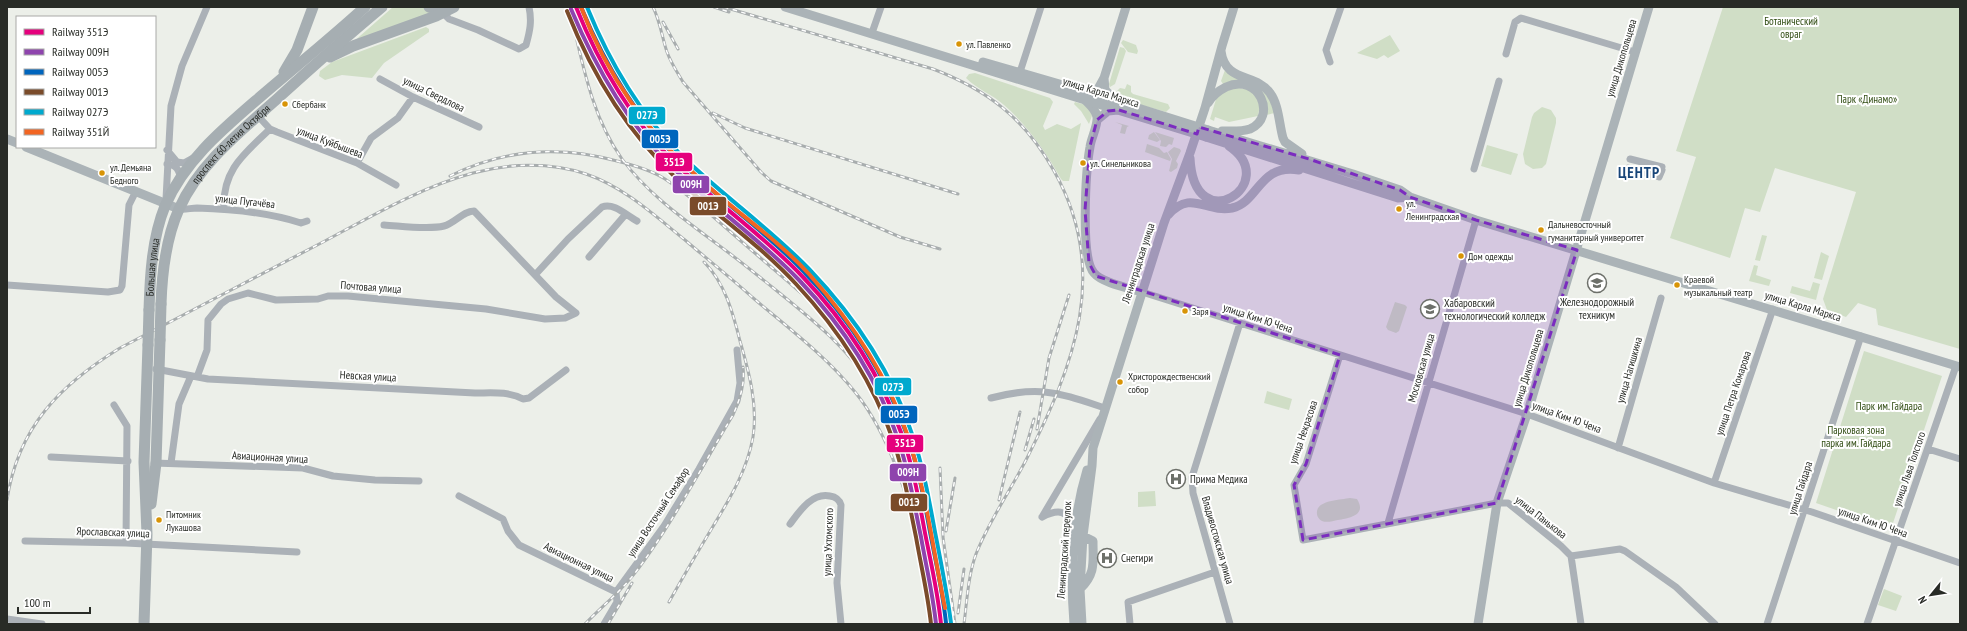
<svg xmlns="http://www.w3.org/2000/svg" width="1967" height="631" font-family="'PT Sans Narrow',sans-serif">
<rect width="100%" height="100%" fill="#ecefe9"/>
<path fill="#d0dec6" d="M393,7H424L434,12L352,43Z
M1723,7H1960V349L1878,325L1876,309L1858,303L1846,317L1827,310L1823,299L1856,192L1775,168L1760,212L1745,208L1730,258L1670,238L1696,157L1676,151Z
M426,27L429,29V32L384,63L372,78L342,75L325,80L319,76L320,71L332,62Z
M1390,35L1400,51L1388,58L1384,55L1377,59L1357,53Z
M1123,40L1136,45L1138,51L1137,54L1128,52L1121,43Z
M1120,47L1124,48L1126,51L1115,84L1110,87L1109,84Z
M1225,70L1243,81L1223,84L1221,81Z
M975,73L1050,98L1053,102L1043,126L1045,130L1057,124L1071,129L1081,123L1069,181H1063L1061,179C1046,152 1028,126 1004,105C993,95 977,89 966,78L969,74Z
M1127,84L1131,86V92L1133,94L1168,104L1170,108L1166,112L1120,99L1116,92L1120,88L1125,89Z
M1232,87L1252,90L1260,105L1258,116L1229,122L1215,117L1214,121L1210,119L1217,96Z
M1255,87C1268,93 1271,100 1275,113L1266,115Z
M1075,102L1086,105L1093,113L1089,124L1081,111L1074,104Z
M1542,107L1551,110L1556,118V123L1546,164L1542,168L1533,169L1525,164L1523,154L1532,117L1534,113Z
M1115,122L1129,126L1127,127L1125,134L1120,133L1122,125Z
M1154,132L1160,140L1157,142L1148,139L1149,135Z
M1155,132L1174,138L1172,145L1169,144L1166,147L1160,146L1161,141Z
M1147,144L1159,148L1164,153L1167,152L1171,159L1170,161L1145,152Z
M1487,145L1518,154L1511,175L1481,166Z
M1174,147L1180,149L1181,151L1176,161L1178,164L1177,168L1171,172L1169,171L1172,159L1168,152Z
M1762,235L1767,236L1760,261L1755,260Z
M1821,252L1829,256L1822,280L1814,278Z
M1754,265L1758,266L1756,275L1771,280L1769,286L1749,281Z
M1813,282L1820,284L1816,300L1790,293L1792,286L1810,291Z
M1395,302L1405,305L1407,307L1399,331L1396,333L1388,330L1386,327Z
M1864,351L1942,376L1891,529L1816,503Z
M1267,391L1292,399L1289,410L1264,403Z
M1155,491L1156,506L1138,507V492Z
M1350,498L1357,499C1367,515 1350,518 1338,520C1333,521 1327,523 1322,521C1320,520 1317,517 1317,514C1315,500 1340,500 1350,498Z
M1884,589L1902,596L1896,611L1878,605Z"/>
<g fill="none" stroke-linecap="round" stroke-linejoin="round">
<path stroke="#abb1b7" stroke-width="7" d="M443,13L449,19L478,30L519,49L526,45C530,31 532,21 529,7
M873,30L881,7
M1506,54L1515,22L1521,18L1635,52
M1330,62L1326,50L1341,7
M1020,72L1041,7
M380,79L413,97L479,127
M258,116L270,129L277,132L357,163L396,185
M167,150L177,162L184,163L193,158
M1630,159L1662,167
M357,163L371,138L398,118L413,97
M167,164C177,165 179,170 181,179
M1628,168L1659,177L1662,170
M1474,169L1499,81
M166,199L171,106L182,66L207,7
M179,209C185,210 191,208 197,208C233,209 267,212 301,223L307,221
M224,209C222,170 244,154 270,129
M589,257L625,215
M535,275L568,239L602,207C614,202 627,216 637,221
M7,285L108,292L120,290L122,286L129,205L135,193
M1142,292L1527,414L1714,483L1812,512L1960,563
M1340,355L1306,464L1294,485L1303,540L1497,503H1508L1561,546L1571,556L1620,549L1625,551L1676,587L1715,624
M156,369L208,379L475,393C492,393 508,391 523,399L529,398L566,370
M197,377L207,350L208,320L221,304L228,299L248,293L276,300L318,299L328,296H348L486,309L545,319L565,318L576,313L556,297L474,211C463,211 455,223 444,226C428,230 401,226 384,225
M991,398C1040,385 1059,393 1105,408
M114,405L127,426L126,543
M1618,448L1661,298
M1928,449L1960,459
M51,457L128,461
M154,463L303,468L333,476L375,480L419,481
M171,463L179,404L191,376
M1714,483L1773,309
M459,496L503,519L508,531L519,545L616,592
M1042,517L1100,419
M1042,517C1060,508 1066,511 1076,527
M1388,523L1476,220
M790,524C799,512 812,492 830,496C836,497 839,499 841,505L837,583L841,624
M25,541L126,543L297,552
M1571,556L1581,624
M7,619L42,624
M604,624L617,602L616,592L664,526L699,469L737,401L740,383L737,350
M1130,624L1128,602L1215,572
M1230,624L1193,493L1192,477L1240,323
M1767,624L1861,336
M1867,624L1956,366"/>
<path stroke="#abb3b7" stroke-width="9" d="M785,7L1085,100C1090,105 1096,110 1097,117C1098,126 1091,138 1090,147C1086,169 1080,258 1094,273C1102,283 1129,288 1142,292
M1221,51C1225,83 1256,73 1270,93C1279,105 1279,124 1283,138L1285,142L1302,154
M983,62L1087,92L1098,89L1104,78
M1115,100L1105,90L1104,78L1126,7
M1208,103C1212,96 1218,91 1226,87C1259,72 1278,117 1250,129C1241,132 1231,131 1222,131
M1097,120L1108,111L1118,110
M1208,130L1353,174L1400,190L1410,197L1476,220L1960,367
M1206,137L1398,198L1410,197
M7,139L17,143
M26,147L179,209
M1190,158C1194,242 1283,183 1229,146
M1168,215C1191,189 1206,213 1232,208C1259,202 1259,163 1299,170
M1080,589C1096,574 1093,562 1093,541L1083,536
M1074,624C1070,573 1072,519 1087,470
M1082,624L1080,589L1083,536L1092,466L1093,448L1164,223L1190,153L1205,108L1222,46L1234,7
M1478,624L1497,503L1529,408L1649,7"/>
<g stroke="#a6aeb2" stroke-width="11">
<path d="M429,7L439,9L446,7"/>
<path d="M330,57L353,46L436,16L454,7"/>
<path d="M284,72L297,50L313,7"/>
<path id="s1" d="M161,304C162,273 166,238 179,209C199,164 241,131 277,99C311,68 346,37 382,7"/>
<path id="s2" d="M149,310C150,276 152,238 165,206C184,161 224,128 260,97C295,67 331,38 365,7"/>
<path d="M151,504L156,463L160,340"/>
<path d="M144,624L147,534L144,462L148,345"/>
</g>
<g stroke="#a8adae" stroke-width="3">
<path id="rail" d="M569,7C582,59 590,114 622,159C651,198 691,224 729,253C745,265 761,278 777,291C813,320 849,349 874,390C898,429 910,476 919,521
M653,7C660,21 662,37 667,52C671,63 677,72 683,82L761,172L771,181L900,237L940,249
M714,7L729,12
M724,7L933,69C988,90 1025,119 1054,171C1111,272 1074,365 1026,460C1010,491 989,521 976,554C968,576 967,601 964,624
M663,22L678,49
M713,113L745,128L958,194
M450,176C504,149 559,145 617,161C633,165 651,170 665,179C698,201 726,229 756,254C789,283 825,311 853,345C864,358 872,374 881,388
M1037,429L1049,358L1069,295
M1025,450L1034,419
M940,468L943,537L955,624
M7,500C18,427 60,385 120,348C188,313 255,277 323,242C370,217 421,187 473,173C509,163 551,162 586,174C624,187 654,215 685,240C707,259 730,277 752,297C787,327 826,356 855,392C890,435 909,500 922,554
M999,500L1020,412
M946,531L955,478
M924,546L941,624
M669,602C683,577 697,553 712,528C729,500 747,471 753,437C758,405 749,372 740,341C733,313 725,283 704,262
M930,607L932,624
M945,608L947,624
M958,613L964,569
M585,624C603,605 623,590 638,569C674,521 702,466 733,415C740,399 745,384 743,367
M608,624L632,583"/>
</g>
<use href="#rail" stroke="#fff" stroke-width="1.5" stroke-dasharray="4.5" stroke-linecap="butt"/>
<path stroke="#abb3b7" stroke-width="9" d="M1087,92L1208,130
M1085,100L1206,137"/>
<path stroke="#a6aeb2" stroke-width="11" d="M160,340L161,304
M148,345L149,310"/>
<g stroke="#fff" stroke-width="7">
<path id="rail-1" d="M576,7C599,64 629,116 672,160C713,201 762,234 802,276C845,321 881,376 902,435C913,467 919,500 925,533C931,563 938,593 941,624"/>
</g>
<g stroke="#fff" stroke-width="7">
<path id="rail-2" d="M571,9C595,66 625,120 669,164C710,205 759,238 799,280C842,325 878,380 898,439C909,471 914,504 921,537C926,566 933,594 936,624"/>
</g>
<g stroke="#fff" stroke-width="7">
<path id="rail-3" d="M581,7C604,62 634,114 676,157C716,198 765,230 805,273C849,318 886,375 907,435C918,466 924,499 930,532C936,563 943,593 946,623"/>
</g>
<g stroke="#fff" stroke-width="7">
<path id="rail-4" d="M567,11C592,74 627,132 677,179C716,215 760,245 796,284C838,329 873,382 893,440C904,471 909,504 916,537C921,566 928,595 931,624"/>
</g>
<g stroke="#fff" stroke-width="7">
<path id="rail-5" d="M587,7C609,61 638,111 679,153C720,194 769,227 809,269C854,316 892,373 912,434C923,466 929,499 935,532C941,562 947,592 951,623"/>
</g>
<g stroke="#fff" stroke-width="7">
<path id="rail-6" d="M581,7C607,75 647,133 702,181C737,213 777,239 809,274C850,320 887,375 907,434C926,490 933,550 945,608"/>
</g>
<use href="#rail-1" stroke="#e5007d" stroke-width="4"/>
<use href="#rail-2" stroke="#8e44ad" stroke-width="4"/>
<use href="#rail-3" stroke="#0065bd" stroke-width="4"/>
<use href="#rail-4" stroke="#7a4b2a" stroke-width="4"/>
<use href="#rail-5" stroke="#00a9ce" stroke-width="4"/>
<use href="#rail-6" stroke="#f26522" stroke-width="4"/>
</g>
<path fill="#7b2cbf" fill-opacity="0.2" stroke="#7b2cbf" stroke-width="3" stroke-dasharray="8 5" stroke-linejoin="round" d="M1119,110L1197,134L1199,127L1309,159L1400,190L1410,197L1476,220L1577,250L1497,503L1303,540L1294,485L1306,464L1340,355L1096,276L1089,263L1085,210L1090,146L1097,120L1108,111Z"/>
<defs>
<g id="university-ring" transform="scale(1)"><circle r="9.5" fill="#fff" stroke="#6d706a" stroke-width="1.5"/><path d="M0-5L7-2L0 1L-7-2ZM-4 1L0 2.5L4 1V4Q0 6-4 4Z" fill="#6d706a"/></g>
<g id="hospital-ring" transform="scale(1)"><circle r="9.5" fill="#fff" stroke="#6d706a" stroke-width="1.5"/><path d="M-5-5h3v3.5h4V-5h3V5h-3V1.5h-4V5h-3Z" fill="#6d706a"/></g>
</defs>
<g fill-rule="evenodd">
<use href="#university-ring" x="1597" y="283"/>
<use href="#university-ring" x="1430" y="309"/>
<use href="#hospital-ring" x="1176" y="479"/>
<use href="#hospital-ring" x="1107" y="558"/>
</g>
<g fill="#d89406" stroke="#fff" stroke-width="1.5">
<circle cx="959" cy="44" r="3.5"/>
<circle cx="285" cy="104" r="3.5"/>
<circle cx="1083" cy="163" r="3.5"/>
<circle cx="102" cy="173" r="3.5"/>
<circle cx="1399" cy="209" r="3.5"/>
<circle cx="1541" cy="230" r="3.5"/>
<circle cx="1461" cy="256" r="3.5"/>
<circle cx="1677" cy="285" r="3.5"/>
<circle cx="1185" cy="311" r="3.5"/>
<circle cx="1120" cy="382" r="3.5"/>
<circle cx="159" cy="520" r="3.5"/>
</g>
<g text-anchor="middle" dominant-baseline="central" stroke-width="4" stroke-linejoin="round" paint-order="stroke">
<g font-size="10" fill="#282b26" stroke="#fff" text-anchor="start">
<text x="966" y="44">ул. Павленко</text>
<text x="292" y="104">Сбербанк</text>
<text x="1090" y="163">ул. Синельникова</text>
<text x="110" y="167">ул. Демьяна<tspan x="110" dy="13">Бедного</tspan></text>
<text x="1406" y="203">ул.<tspan x="1406" dy="13">Ленинградская</tspan></text>
<text x="1548" y="224">Дальневосточный<tspan x="1548" dy="13">гуманитарный университет</tspan></text>
<text x="1468" y="256">Дом одежды</text>
<text x="1684" y="279">Краевой<tspan x="1684" dy="13">музыкальный театр</tspan></text>
<text x="1192" y="311">Заря</text>
<text x="1128" y="376">Христорождественский<tspan x="1128" dy="13">собор</tspan></text>
<text x="166" y="514">Питомник<tspan x="166" dy="13">Лукашова</tspan></text>
</g>
<g font-size="11" fill="#304c12" stroke="#fff">
<text x="1791" y="21">Ботанический<tspan x="1791" dy="13">овраг</tspan></text>
<text x="1867" y="99">Парк «Динамо»</text>
<text x="1889" y="406">Парк им. Гайдара</text>
<text x="1856" y="430">Парковая зона<tspan x="1856" dy="13">парка им. Гайдара</tspan></text>
</g>
<g font-size="11" fill="#282b26" stroke="#fff">
<text transform="translate(1621 58) rotate(-73)">улица Дикопольцева</text>
<text transform="translate(1101 92) rotate(17)">улица Карла Маркса</text>
<text transform="translate(434 94) rotate(26)">улица Свердлова</text>
<text transform="translate(330 142) rotate(21)">улица Куйбышева</text>
<text stroke="none"><textPath href="#s1" startOffset="181">проспект 60-летия Октября</textPath></text>
<text transform="translate(245 201) rotate(6)">улица Пугачёва</text>
<text transform="translate(1138 263) rotate(-72)">Ленинградская улица</text>
<text stroke="none"><textPath href="#s2" startOffset="43">Большая улица</textPath></text>
<text transform="translate(371 287) rotate(4)">Почтовая улица</text>
<text transform="translate(1803 306) rotate(17)">улица Карла Маркса</text>
<text transform="translate(1258 318) rotate(18)">улица Ким Ю Чена</text>
<text transform="translate(1421 368) rotate(-74)">Московская улица</text>
<text transform="translate(1528 368) rotate(-73)">улица Дикопольцева</text>
<text transform="translate(1629 370) rotate(-74)">улица Нагишкина</text>
<text transform="translate(368 376) rotate(3)">Невская улица</text>
<text transform="translate(1733 393) rotate(-71)">улица Петра Комарова</text>
<text transform="translate(1567 417) rotate(20)">улица Ким Ю Чена</text>
<text transform="translate(1303 432) rotate(-71)">улица Некрасова</text>
<text transform="translate(270 457) rotate(3)">Авиационная улица</text>
<text transform="translate(1909 469) rotate(-71)">улица Льва Толстого</text>
<text transform="translate(1800 488) rotate(-72)">улица Гайдара</text>
<text transform="translate(658 512) rotate(-57)">улица Восточный Семафор</text>
<text transform="translate(1541 517) rotate(38)">улица Панькова</text>
<text transform="translate(1873 522) rotate(19)">улица Ким Ю Чена</text>
<text transform="translate(113 532) rotate(2)">Ярославская улица</text>
<text transform="translate(1218 540) rotate(74)">Владивостокская улица</text>
<text transform="translate(828 542) rotate(-88)">улица Ухтомского</text>
<text transform="translate(1064 550) rotate(-86)">Ленинградский переулок</text>
<text transform="translate(579 562) rotate(26)">Авиационная улица</text>
</g>
<g font-size="11" fill="#282b26" stroke="#fff" text-anchor="start">
<text x="1597" y="302" text-anchor="middle">Железнодорожный<tspan x="1597" dy="13">техникум</tspan></text>
<text x="1444" y="303">Хабаровский<tspan x="1444" dy="13">технологический колледж</tspan></text>
<text x="1190" y="479">Прима Медика</text>
<text x="1121" y="558">Снегири</text>
</g>
<g font-size="15" font-weight="bold" letter-spacing="1" fill="#184579" stroke="#fff">
<text x="1639" y="172">ЦЕНТР</text>
</g>
</g>
<g stroke="#fff" stroke-width="1.5">
<rect x="628" y="106" width="38" height="19" rx="4" fill="#00a9ce"/>
<rect x="641" y="129" width="38" height="20" rx="4" fill="#0065bd"/>
<rect x="655" y="152" width="38" height="20" rx="4" fill="#e5007d"/>
<rect x="672" y="175" width="38" height="19" rx="4" fill="#8e44ad"/>
<rect x="689" y="196" width="38" height="20" rx="4" fill="#7a4b2a"/>
<rect x="874" y="377" width="38" height="19" rx="4" fill="#00a9ce"/>
<rect x="880" y="405" width="38" height="19" rx="4" fill="#0065bd"/>
<rect x="886" y="434" width="38" height="19" rx="4" fill="#e5007d"/>
<rect x="889" y="463" width="38" height="19" rx="4" fill="#8e44ad"/>
<rect x="890" y="493" width="38" height="19" rx="4" fill="#7a4b2a"/>
</g>
<g font-size="11" text-anchor="middle" font-weight="bold" fill="#fff">
<text x="647" y="119">027Э</text>
<text x="660" y="143">005Э</text>
<text x="674" y="166">351Э</text>
<text x="691" y="188">009Н</text>
<text x="708" y="210">001Э</text>
<text x="893" y="391">027Э</text>
<text x="899" y="418">005Э</text>
<text x="905" y="447">351Э</text>
<text x="908" y="476">009Н</text>
<text x="909" y="506">001Э</text>
</g>
<rect width="1967" height="631" fill="none" stroke="#282b26" stroke-width="16"/>
<rect x="16" y="16" width="140" height="132" fill="#ffffff" stroke="#a9aaa8"/>
<rect x="24" y="29" width="20" height="6" fill="#e5007d" stroke="#a9aaa8"/>
<text x="52" y="36" font-size="12" fill="#282b26">Railway 351Э</text>
<rect x="24" y="49" width="20" height="6" fill="#8e44ad" stroke="#a9aaa8"/>
<text x="52" y="56" font-size="12" fill="#282b26">Railway 009Н</text>
<rect x="24" y="69" width="20" height="6" fill="#0065bd" stroke="#a9aaa8"/>
<text x="52" y="76" font-size="12" fill="#282b26">Railway 005Э</text>
<rect x="24" y="89" width="20" height="6" fill="#7a4b2a" stroke="#a9aaa8"/>
<text x="52" y="96" font-size="12" fill="#282b26">Railway 001Э</text>
<rect x="24" y="109" width="20" height="6" fill="#00a9ce" stroke="#a9aaa8"/>
<text x="52" y="116" font-size="12" fill="#282b26">Railway 027Э</text>
<rect x="24" y="129" width="20" height="6" fill="#f26522" stroke="#a9aaa8"/>
<text x="52" y="136" font-size="12" fill="#282b26">Railway 351Й</text>
<g transform="translate(1931 595) rotate(240)" stroke="#ffffff" stroke-width="3" paint-order="stroke">
<path d="M0-3L7 15L0 10L-7 15Z" fill="#282b26"/>
<text y="-6" font-size="11" font-weight="bold" text-anchor="middle" fill="#282b26">N</text>
</g>
<path d="M18 607v6h72v-6" fill="none" stroke="#282b26" stroke-width="2"/>
<text x="24" y="607" font-size="12" fill="#282b26" stroke="#ffffff" stroke-width="3" paint-order="stroke">100 m</text>
</svg>
